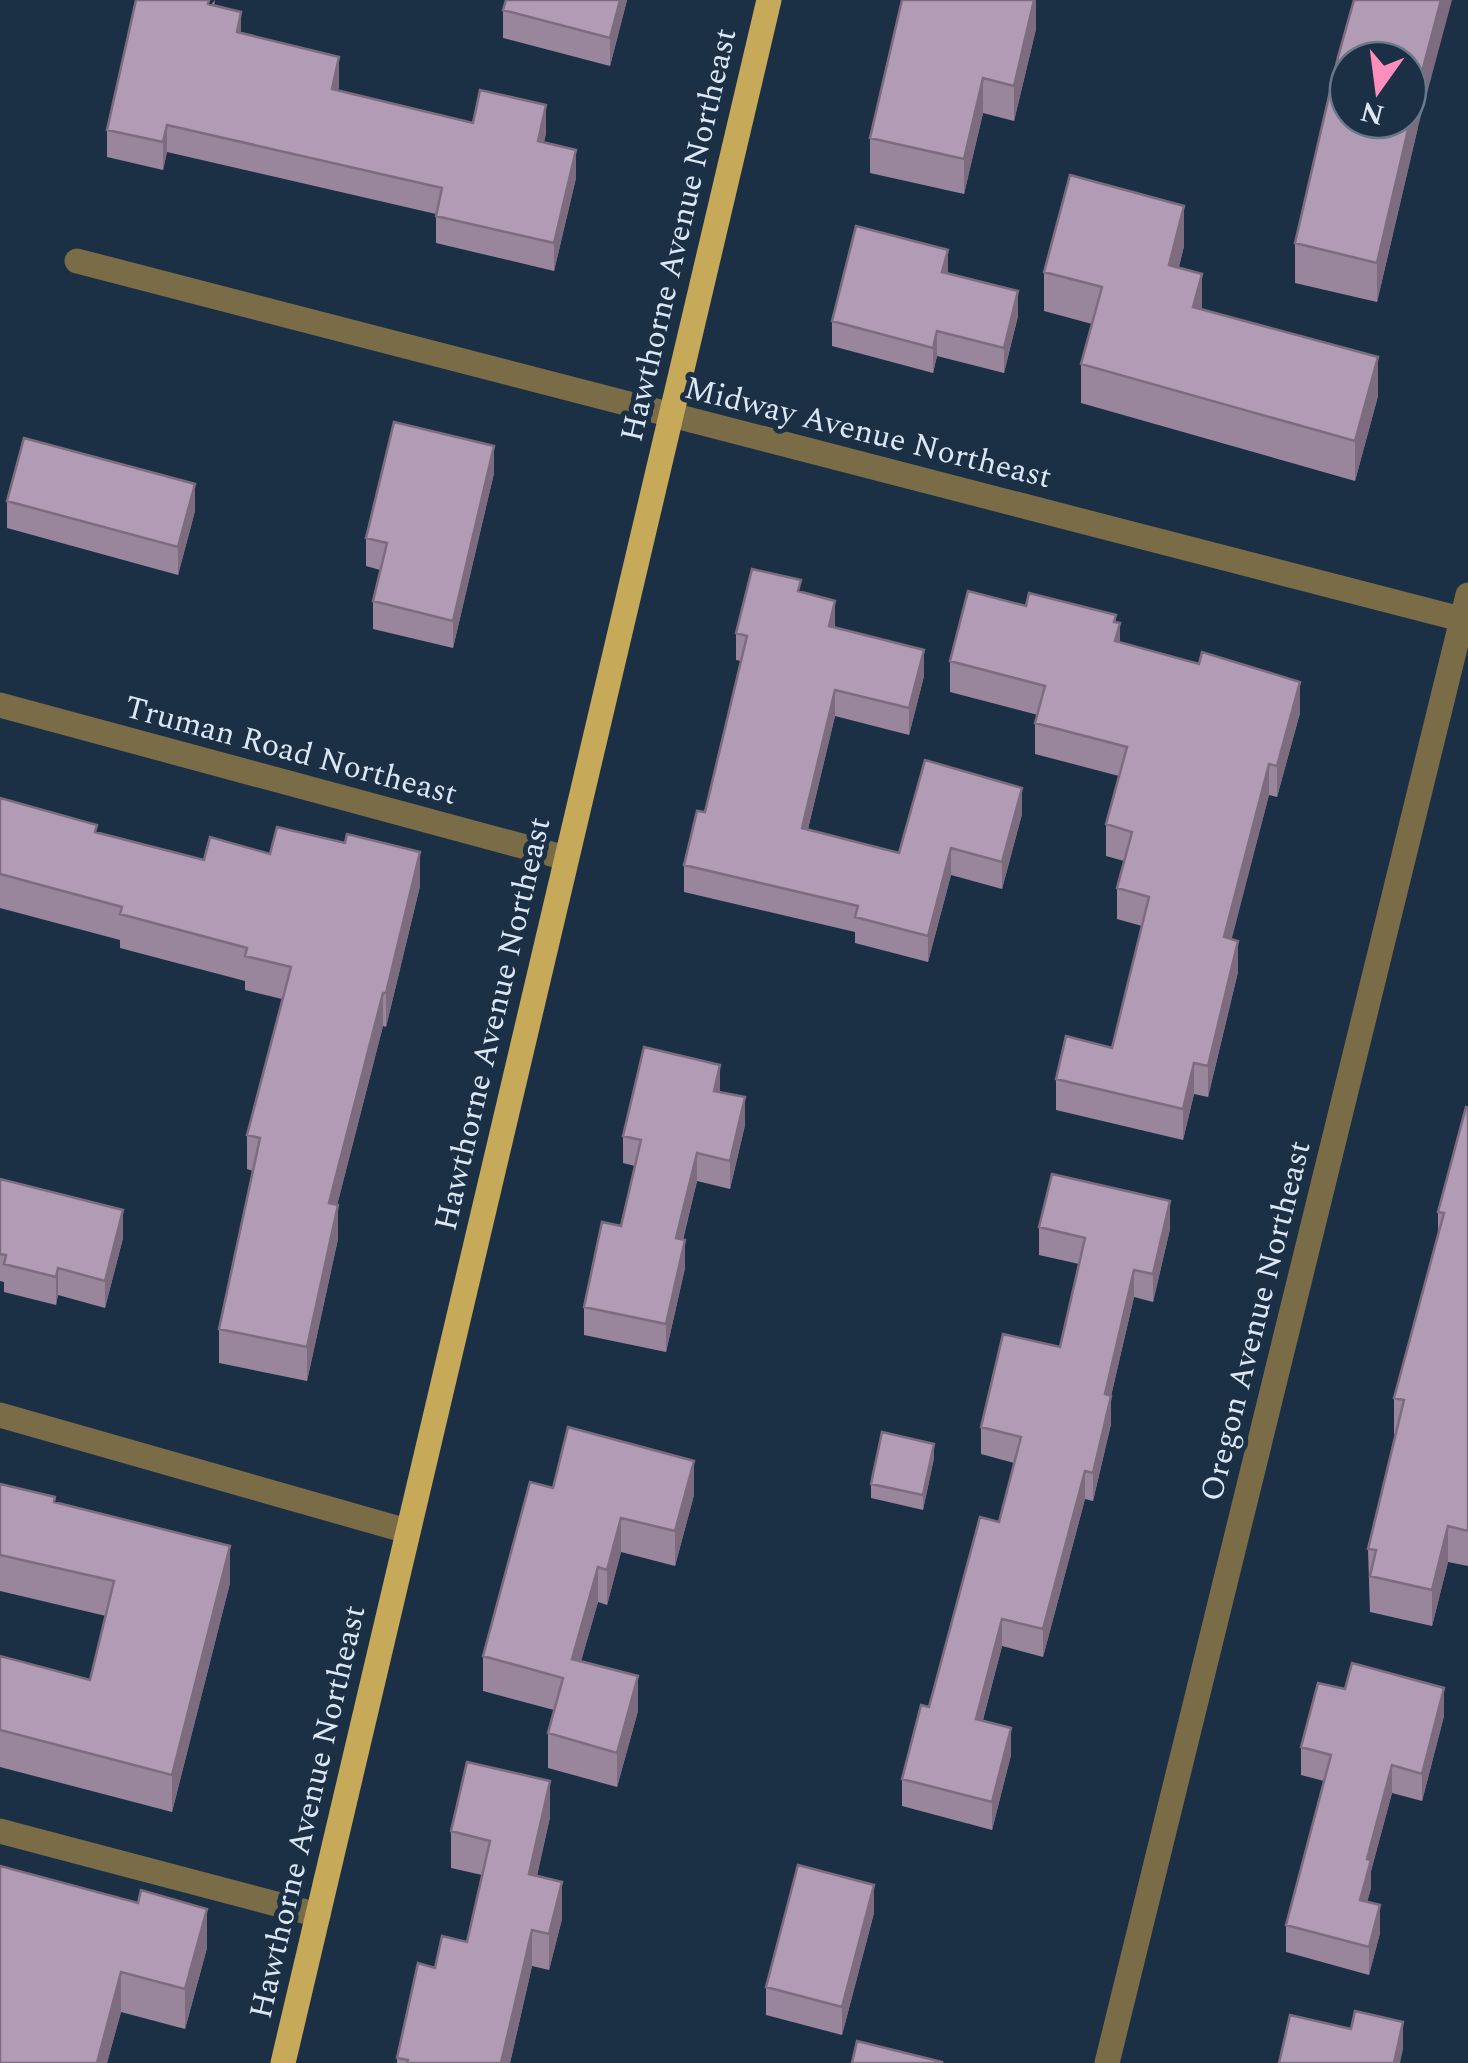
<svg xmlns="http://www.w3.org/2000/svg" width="1468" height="2063" font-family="Spectral,serif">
<rect width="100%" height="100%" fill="#1b3044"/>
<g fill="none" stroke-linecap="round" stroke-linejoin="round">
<path stroke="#7b6c48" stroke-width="25" d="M77,261L1468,621
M0,705L566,858
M0,1415L407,1531
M0,1831L318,1915
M1107,2063L1468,595"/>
<path stroke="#c7a95a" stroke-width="25" d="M283,2063L769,0"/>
</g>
<path fill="#99859c" d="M215,0L214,6L241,33L339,85L338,91L473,123L546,133L544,142L576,178L554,271L436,243V214L167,152L163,170L107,157V130Z
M506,0H627L610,66L503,38V10Z
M1036,0V29L1014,121L983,113L964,194L870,173V138Z
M1418,127L1377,302L1295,283V243Z
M1184,246L1179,267L1202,310L1378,396L1355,481L1081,403V364L1092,324L1044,311V272Z
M948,274L1018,316L1004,373L937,356L933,373L832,346V321Z
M494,473L453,648L373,629V601L380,570L366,566V538Z
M7,501L195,511L178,575L7,528Z
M801,592L835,628L924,676L909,735L835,716L808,829L899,853L1022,814L1002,889L951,875L928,962L855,943V932L684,892V865L705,812L741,661L736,660V633Z
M1026,606L1116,622L1120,642L1300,713L1277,797L1269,795L1231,939L1238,972L1208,1097L1194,1094L1183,1140L1056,1110V1079L1112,1048L1142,926L1117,919V888L1124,861L1106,856V824L1119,776L1035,754V723L1038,715L950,692V661Z
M0,798L97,832L204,860L270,854L420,886L386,1027L383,1026L337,1205L338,1239L307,1381L219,1363V1329L253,1171L247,1169V1135L282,999L245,990V981L120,948V940L0,908Z
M720,1092L745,1125L730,1189L697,1181L683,1240L685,1268L666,1352L584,1335V1307L621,1226L635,1166L623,1163V1136Z
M1468,1108V1566L1448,1562L1432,1626L1370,1612L1368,1549L1395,1434H1394V1398L1438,1235V1212Z
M0,1179L123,1238L105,1308L58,1295L56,1305L4,1292V1282L0,1281Z
M1039,1227L1170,1229L1153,1302L1134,1297L1111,1396V1424L1093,1501L1085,1499L1043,1657L1002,1646L983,1720L1011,1755L992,1830L902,1806V1779L999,1522L1014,1463L981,1454V1427L1060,1347L1079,1264L1039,1255Z
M934,1458L923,1510L871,1498V1484Z
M0,1484L55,1503L230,1583L172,1812L0,1767V1656L90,1680L106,1616L0,1591Z
M553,1488L694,1495L675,1566L621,1552L607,1605L598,1602L581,1661L638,1711L617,1787L548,1768V1733L554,1710L483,1691V1656Z
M1444,1716L1422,1801L1392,1793L1371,1871V1888L1367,1902L1380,1933L1369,1975L1286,1952V1925L1324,1781L1301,1775V1747Z
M550,1817L537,1876L562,1919L549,1970L532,1966L510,2063H397V2058L435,1968L467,1942L482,1875L451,1868V1831Z
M0,1866L207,1948L185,2029L121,2012L107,2063H0Z
M874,1913L842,2035L766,2015V1987Z"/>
<path fill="#7d6c7f" d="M620,0H627L610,66V38Z
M1034,0H1036V29L1014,121V86Z
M1441,0H1452L1418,127L1377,302V263L1418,87Z
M241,12V39L237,32Z
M339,57V85L332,117V89Z
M983,78V113L964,194V159Z
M546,105V133L538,168V141Z
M167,125V152L163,170V142Z
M576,150V178L554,271V243Z
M1184,206V246L1169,304V265Z
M948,250V275L942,272Z
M1202,274V313L1193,307Z
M1018,291V316L1004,373V348Z
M937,331V356L933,373V348Z
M1378,357V396L1355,481V441Z
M494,446V473L453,648V621Z
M195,484V511L178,575V547Z
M835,601V627L829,626Z
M1116,615V637L1120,623V654L1115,672L1114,622Z
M924,650V676L909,735V708Z
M1300,682V713L1277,797V766Z
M835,690V716L802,854V828Z
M1269,764V795L1224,969V937Z
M1022,788V814L1002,889V862Z
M951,848V875L928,962V936Z
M420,852V886L386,1027V993Z
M1238,941V972L1208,1097V1066Z
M383,993V1026L329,1237V1203Z
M1194,1063V1094L1183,1140V1109Z
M720,1065V1093L714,1091Z
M745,1097V1125L730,1189V1161Z
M697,1153V1181L676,1266V1238Z
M1170,1201V1229L1153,1302V1274Z
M338,1205V1239L307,1381V1347Z
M123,1210V1238L105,1308V1281Z
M685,1240V1268L666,1352V1324Z
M58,1268V1295L56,1305V1277Z
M1134,1270V1297L1105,1422V1394Z
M1111,1396V1424L1093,1501V1473Z
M934,1444V1458L923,1510V1495Z
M694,1461V1495L675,1566V1531Z
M1085,1471V1499L1043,1657V1629Z
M621,1518V1552L607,1605V1570Z
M1448,1526V1562L1432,1626V1590Z
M230,1546V1583L172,1812V1775Z
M598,1567V1602L572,1693V1659Z
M1002,1619V1646L976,1746V1719Z
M638,1676V1711L617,1787V1753Z
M1444,1688V1716L1422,1801V1774Z
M1011,1728V1755L992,1830V1802Z
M1392,1765V1793L1371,1871V1888L1360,1928V1900L1367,1859Z
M550,1781V1817L529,1910V1874Z
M562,1882V1919L549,1970V1934Z
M874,1885V1913L842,2035V2007Z
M1380,1905V1933L1369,1975V1947Z
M207,1909V1948L185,2029V1989Z
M532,1930V1966L510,2063H501Z
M121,1972V2012L107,2063H97Z
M1403,2022V2049L1400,2063H1394Z"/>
<path fill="#b29bb5" stroke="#7d6c7f" stroke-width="2.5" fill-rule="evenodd" d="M136,0H209L208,4L241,12L237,32L339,57L332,89L473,123L480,90L546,105L538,141L576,150L554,243L436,216L442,188L167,125L163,142L107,130Z
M506,0H620L610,38L503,10Z
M902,0H1034L1014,86L983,78L964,159L870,138Z
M1354,0H1441L1418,87L1377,263L1295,243L1338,57ZM1348,60H1408V120H1348Z
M1070,175L1184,206L1169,265L1202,274L1193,307L1378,357L1355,441L1081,364L1102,287L1044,272Z
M856,226L948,250L942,272L1018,291L1004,348L937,331L933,348L832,321Z
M394,422L494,446L453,621L373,601L387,543L366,538Z
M24,438L195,484L178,547L7,501Z
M752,569L801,580L798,591L835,601L829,626L924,650L909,708L835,690L802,828L899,853L925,760L1022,788L1002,862L951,848L928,936L855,917L858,906L684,865L697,811L705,812L747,636L736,633Z
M968,591L1026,606L1029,593L1116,615L1114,622L1120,623L1115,641L1199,664L1202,652L1300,682L1277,766L1269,764L1224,937L1238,941L1208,1066L1194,1063L1183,1109L1056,1079L1066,1036L1112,1048L1149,897L1117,888L1132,832L1106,824L1127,747L1035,723L1045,686L950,661Z
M0,798L97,825L95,832L204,860L210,837L270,854L277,827L345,843L347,834L420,852L386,993H383L329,1203L338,1205L307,1347L219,1329L260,1138L247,1135L291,967L245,956L247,948L120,914L122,907L0,874Z
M644,1047L720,1065L714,1091L745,1097L730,1161L697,1153L676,1238L685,1240L666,1324L584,1307L602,1222L621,1226L641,1140L623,1136Z
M1466,1107L1468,1108V1531L1448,1526L1432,1590L1370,1576L1376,1550L1368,1549L1404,1400L1394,1398L1444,1213L1438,1212Z
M1052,1174L1170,1201L1153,1274L1134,1270L1105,1394L1111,1396L1093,1473L1085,1471L1043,1629L1002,1619L976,1719L1011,1728L992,1802L902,1779L921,1705L929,1707L980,1517L999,1522L1021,1437L981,1427L1003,1334L1060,1347L1085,1238L1039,1227Z
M0,1179L123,1210L105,1281L58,1268L56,1277L4,1264L6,1255L0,1254Z
M568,1427L694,1461L675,1531L621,1518L607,1570L598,1567L572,1659L638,1676L617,1753L548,1733L563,1678L483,1656L530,1482L553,1488Z
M882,1432L934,1444L923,1495L871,1484Z
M0,1484L55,1497L54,1502L230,1546L172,1775L0,1730V1656L90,1680L114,1581L0,1555Z
M1352,1663L1444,1688L1422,1774L1392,1765L1367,1859L1371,1860L1360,1900L1380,1905L1369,1947L1286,1925L1331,1755L1301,1747L1318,1683L1345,1689Z
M467,1762L550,1781L529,1874L562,1882L549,1934L532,1930L501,2063H407L408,2060L397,2058L418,1963L435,1968L442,1936L467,1942L490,1841L451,1831Z
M798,1865L874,1885L842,2007L766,1987Z
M0,1866L138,1903L141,1890L207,1909L185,1989L121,1972L97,2063H0Z
M1355,2011L1403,2022L1394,2063H1279L1290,2015L1351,2029Z
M857,2041L942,2062V2063H852Z"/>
<g text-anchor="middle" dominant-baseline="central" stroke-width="10" stroke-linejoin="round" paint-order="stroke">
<g font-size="32" fill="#dbe7f4" stroke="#1b3044">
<text transform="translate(679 235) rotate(-77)">Hawthorne Avenue Northeast</text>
<text transform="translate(868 433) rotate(14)">Midway Avenue Northeast</text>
<text transform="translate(291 751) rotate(15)">Truman Road Northeast</text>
<text transform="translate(493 1024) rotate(-77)">Hawthorne Avenue Northeast</text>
<text transform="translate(1256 1321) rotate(-76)">Oregon Avenue Northeast</text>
<text transform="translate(308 1812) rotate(-77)">Hawthorne Avenue Northeast</text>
</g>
</g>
<g transform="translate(1378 90) rotate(194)"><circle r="48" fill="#1b3044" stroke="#68798a" stroke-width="2.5"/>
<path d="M0-8L18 38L0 25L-18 38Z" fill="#fe8ebc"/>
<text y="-15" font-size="28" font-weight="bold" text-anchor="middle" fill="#dbe7f4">N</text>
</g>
</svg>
